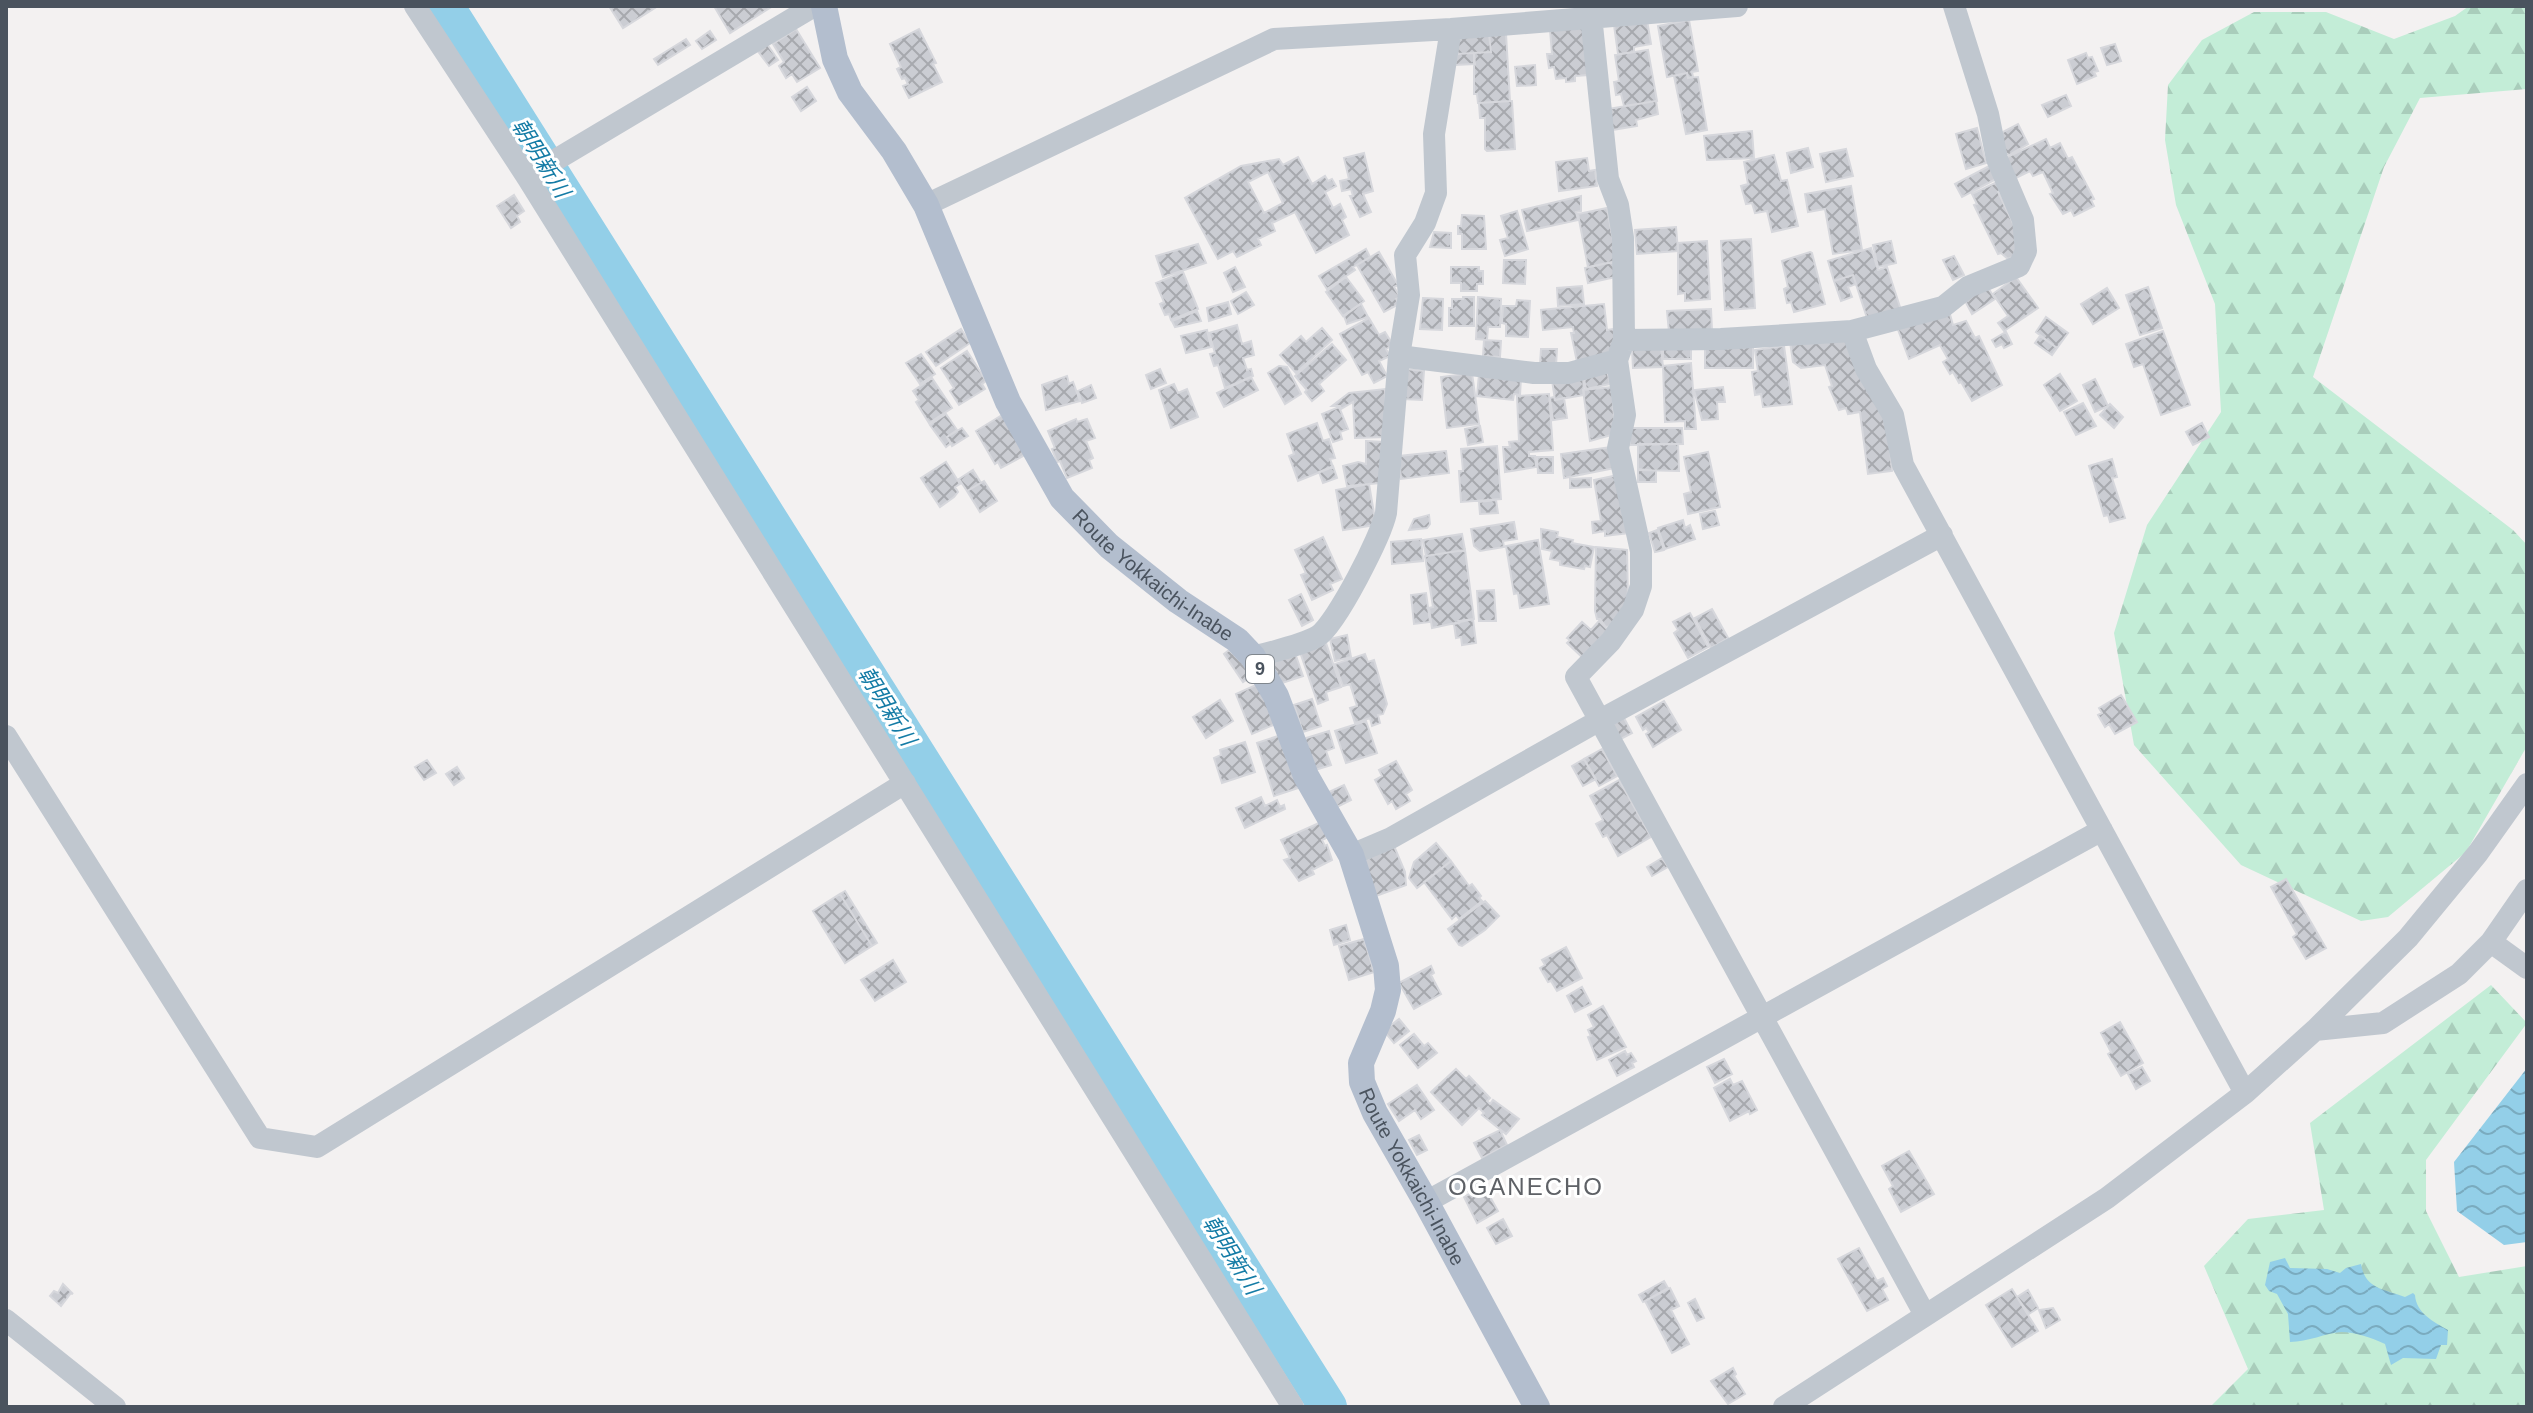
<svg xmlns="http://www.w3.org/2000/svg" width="2533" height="1413" font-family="Arial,'Noto Sans JP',sans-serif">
<defs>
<pattern id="forest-firs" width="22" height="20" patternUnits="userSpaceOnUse" patternTransform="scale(2)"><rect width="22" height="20" fill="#c3edd7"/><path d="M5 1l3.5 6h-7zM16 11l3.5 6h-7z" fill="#a9cdbb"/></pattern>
<pattern id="water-waves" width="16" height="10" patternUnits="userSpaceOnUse" patternTransform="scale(2)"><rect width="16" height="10" fill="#93cfe8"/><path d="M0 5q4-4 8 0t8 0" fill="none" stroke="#7aabbf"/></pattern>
<pattern id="building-cross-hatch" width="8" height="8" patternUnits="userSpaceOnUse" patternTransform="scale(2)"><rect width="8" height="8" fill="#cbcdd3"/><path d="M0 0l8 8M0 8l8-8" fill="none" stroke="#a7a9ae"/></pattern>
</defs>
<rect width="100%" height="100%" fill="#f3f1f1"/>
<path fill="url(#forest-firs)" d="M2469,6H2527V89L2420,98L2384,167L2313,377L2513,530L2527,545V746L2466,852L2388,917L2361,921L2241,865L2134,745L2114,633L2147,525L2221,412L2215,304L2176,205L2165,140L2168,85L2202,40L2254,12H2326L2394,39L2455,16Z
M2491,985L2527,1023L2426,1160V1211L2459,1277L2527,1266V1407H2210L2248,1369L2204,1266L2248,1219L2324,1210L2310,1123Z"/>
<path fill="url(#water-waves)" d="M2527,1068V1242L2504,1245L2457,1211L2454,1162Z
M2285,1258L2290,1268L2327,1269L2340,1273L2346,1268L2361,1264C2365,1289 2384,1289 2405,1297L2413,1293L2415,1295C2416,1313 2434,1322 2448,1330L2447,1345H2441L2436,1359L2403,1358L2391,1365L2385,1344C2372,1338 2355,1332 2341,1332C2326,1333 2308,1342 2290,1342L2288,1314L2277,1294L2269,1291L2265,1285L2270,1262Z"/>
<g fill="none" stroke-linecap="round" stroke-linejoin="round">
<path stroke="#93cfe8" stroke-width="38" d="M445,6L1328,1407"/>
</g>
<path fill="url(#building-cross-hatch)" stroke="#d6d7dc" stroke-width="2" fill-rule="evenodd" d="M609,6H658L623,28Z
M714,6H773L730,33Z
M1647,20L1651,44L1634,47V52L1618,54L1614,25Z
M1689,20L1698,71L1692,72L1693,77L1688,78L1687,73L1667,77L1658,26Z
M1583,26L1588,75L1575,76V81L1566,82V78L1556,79L1554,67L1549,68L1547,54H1552L1550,30Z
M796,29L820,68L797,82L792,74L786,78L779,66L784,62L773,44Z
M919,29L936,63L933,64L942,82L909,98L903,86L908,84L905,78L902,79L897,69L901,67L890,44Z
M710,31L716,40L702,49L696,41Z
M1489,34L1491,52L1457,54L1458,41L1464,36Z
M1489,34H1506L1510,101L1478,103L1477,94H1474V53L1491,52Z
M686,39L690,45L658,65L654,59Z
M767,44L778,60L769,66L757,50Z
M2115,44L2121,61L2107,65L2101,48Z
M1648,50L1657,101L1624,106L1621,94L1616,95L1614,82L1619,81L1615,55Z
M1474,53L1475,64L1455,65L1457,54Z
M2086,53L2088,58L2092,57L2098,71L2094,72L2096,76L2077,84L2068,60Z
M1535,65L1536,85L1517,86L1515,67Z
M1687,73L1688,78L1698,77L1707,130L1686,134L1674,76Z
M807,87L816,101L801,111L792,97Z
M2066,95L2071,106L2048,117L2042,105Z
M1512,101L1515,149L1487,151L1485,149V118H1480L1479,103Z
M1656,101L1658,114L1636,120L1637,126L1612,130L1608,109Z
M2018,124L2028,144L2009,155L2006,153L1999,134Z
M1977,128L1986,163L1966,169L1956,134Z
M1752,131L1754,158L1707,160L1704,136Z
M2046,139L2050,148L2060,143L2068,159L2072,157L2094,199L2091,200L2094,206L2074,216L2071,210L2063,214L2050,194L2053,193L2043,172L2033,176L2030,171L2016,178L2005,158Z
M1808,148L1813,167L1791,173L1787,153Z
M1846,149L1853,176L1826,182L1820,154Z
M1364,153L1373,191L1363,194L1371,212L1360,217L1350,196H1353L1351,189L1342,191L1340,181L1349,179L1344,158Z
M1774,155L1781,181L1787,180L1798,226L1772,232L1767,211L1755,213L1752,203L1746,204L1741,186L1748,184L1744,162Z
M1298,157L1312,184L1325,176L1328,181L1332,179L1336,186L1325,192L1333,208L1340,204L1346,217L1342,220L1349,235L1316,253L1295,212L1272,223L1275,231L1258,239L1261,245L1237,257L1233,251L1218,259L1185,198L1241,166L1279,159L1283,165ZM1268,172L1283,203L1264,213L1248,182Z
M1587,158L1589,171L1595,170L1597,186L1559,191L1556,162Z
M1989,166L1996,179L1962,197L1955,184Z
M1999,181L2003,189L1998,192L2020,238L2017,255L2008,259L2001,253L1998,254L1974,205L1977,204L1972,194Z
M1851,186L1862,250L1833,254L1825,209L1808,212L1805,194Z
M514,195L524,211L517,216L520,222L511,228L497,206Z
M1581,196V211L1576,212L1578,220L1527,231L1522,210Z
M1607,208L1617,261L1588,267L1578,214Z
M1517,211L1528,249L1505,256L1500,240L1508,238L1501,216Z
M1462,215L1484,216L1486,249H1462V234H1458V226H1461Z
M1676,227L1678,251L1637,254L1635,230Z
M1434,232L1451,233V248L1430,247Z
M1751,239L1755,308L1725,310L1721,241Z
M1707,241L1710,299L1685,301V293L1678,294V243Z
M1891,241L1896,263L1878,267L1873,245Z
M1198,244L1206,263L1163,277L1156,256Z
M1871,248L1878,270L1887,267L1901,310L1868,321L1853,275L1834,281L1828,261Z
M1366,249L1370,257L1353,267L1355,270L1327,289L1319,276Z
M1379,252L1398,285L1394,287L1400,297L1396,299L1399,304L1384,312L1357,265Z
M1810,252L1812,253L1825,304L1794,312L1791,302L1787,303L1784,289L1788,287L1782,261Z
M1954,256L1964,275L1953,280L1943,260Z
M1504,260H1526L1525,284L1503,283Z
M1613,262L1616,277L1588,283L1585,268Z
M1235,267L1245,287L1233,292L1224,273Z
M1451,267H1479V271H1483V284H1477V291H1461V283H1451Z
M1183,272L1198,309L1171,320L1169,314L1165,315L1160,304L1164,302L1156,283Z
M1853,275L1856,284L1848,287L1852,297L1841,301L1834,281Z
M1346,277L1364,301L1343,316L1326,292Z
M2016,277L2038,308L2004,331L1998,323L2008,316L1993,294Z
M1582,286L1584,304L1558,306L1557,288Z
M1987,286L1995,299L1972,314L1964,299Z
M2148,287L2162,328L2140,335L2126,295Z
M2107,288L2119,308L2093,324L2081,304Z
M1246,292L1254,305L1238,314L1231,301Z
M1463,297H1474V326H1449V308H1452V299H1463Z
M1478,297L1501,299L1500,327H1488L1487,340L1476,339Z
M1423,298L1443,299L1442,330L1420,329Z
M1517,300L1530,301L1528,337L1506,336V324L1502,323L1503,306H1516Z
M1228,302L1231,314L1209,321L1207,308Z
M1361,304L1368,317L1347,324L1344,316Z
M1604,304L1607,330L1614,329L1615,342L1608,354L1577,362L1571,333H1574L1573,327L1543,330L1541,310Z
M1711,309L1712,330L1669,332L1667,311Z
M1197,311L1201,321L1175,327L1172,321Z
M1949,311L1953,325L1966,321L1975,338L1979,336L2002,385L1972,401L1961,382L1959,383L1953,372L1950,374L1943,362L1948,359L1940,345L1909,359L1897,327Z
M2046,317L2068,333L2057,348L2036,332Z
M1369,318L1379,335L1385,332L1393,345L1386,349L1390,356L1379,361L1387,376L1374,383L1368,372L1362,375L1340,334Z
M1237,325L1242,344L1251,341L1254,355L1243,358L1247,370L1251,369L1253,376L1225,388L1218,365L1214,366L1210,354L1215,353L1209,333Z
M1322,328L1332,340L1296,373L1280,355L1301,336L1306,342Z
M961,329L970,343L936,366L926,352Z
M1207,330L1211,347L1186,353L1181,336Z
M2163,331L2190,405L2161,415L2143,364L2134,367L2126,344Z
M2006,332L2012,344L2004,348L2002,344L1996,347L1992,340Z
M1847,336L1887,415L1892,471L1868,474L1860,412L1848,414L1846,408L1839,410L1829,387L1832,386L1825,365L1801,368L1793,362L1790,342Z
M2040,336L2057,348L2052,355L2035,343Z
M1484,340L1501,341L1500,357L1483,356Z
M1332,344L1346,360L1319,384L1324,391L1312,401L1305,392L1307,390L1295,376Z
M1784,346L1792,404L1763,407L1761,394L1755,395L1752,372L1758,371L1755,350Z
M1663,347H1691V359H1663Z
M1705,347H1753V368H1705Z
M1661,348L1663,367L1633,368L1632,349Z
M1541,349H1557L1556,366L1540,365Z
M967,351L986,381L982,384L985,389L959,405L950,391L954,388L941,368Z
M921,354L935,374L920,384L906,363Z
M1691,363L1696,429H1685V421L1665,422L1663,366Z
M1279,366L1287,367L1301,394L1285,404L1268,373Z
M1160,369L1166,383L1151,389L1146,375Z
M1406,369L1424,371L1422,400L1403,399Z
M1607,370L1610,384L1586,389L1583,374Z
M1472,373L1479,424L1447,428L1441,377Z
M1479,374L1521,378L1520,395L1514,394L1513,400L1477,396Z
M2060,374L2077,401L2060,411L2044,385Z
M1583,375L1584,395L1555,400L1552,380Z
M1067,376L1069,384L1073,382L1080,401L1046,410L1042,385Z
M1251,377L1258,390L1224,407L1217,393Z
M932,378L952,408L929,423L916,402L919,400L913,391Z
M2095,379L2108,406L2095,412L2083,385Z
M1174,384L1178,393L1187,389L1198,417L1171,428L1159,390Z
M1091,385L1096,398L1082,403L1078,391Z
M1612,387L1615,434L1590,441L1583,390Z
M1723,387L1725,402H1717L1718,419L1702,420L1694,390Z
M1385,389L1386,437L1355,438L1353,402L1341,409L1340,406H1332L1349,393Z
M1549,394L1553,450L1529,452V456H1535L1536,467L1505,472L1503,447H1510L1509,442L1519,441L1517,396Z
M1554,397L1555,400L1564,398L1567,418L1553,420L1550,398Z
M2083,403L2096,426L2076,435L2064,412Z
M2110,404L2123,417L2114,428L2100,415Z
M1339,407L1348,429L1340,432L1342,439L1333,442L1322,414Z
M946,414L957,430L947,437L951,443L946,447L930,425Z
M1002,415L1027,454L1001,468L998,462L995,464L976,431Z
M1076,419L1077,422L1087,419L1095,438L1086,441L1093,458L1089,460L1092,468L1067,478L1060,461L1057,462L1052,449L1055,448L1048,431Z
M1317,423L1323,441L1329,439L1335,458L1330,459L1333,467L1298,481L1289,456L1294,454L1287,434Z
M2202,423L2209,437L2193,445L2186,432Z
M1480,426L1483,442L1468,445L1465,429Z
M962,428L968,436L952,446L947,437Z
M1630,428H1682L1683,444L1630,445Z
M1366,441L1384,442L1380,483L1347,486L1343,466L1358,462L1366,464Z
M1638,444H1678L1679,471L1638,470Z
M1497,446L1501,499L1461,502L1459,471H1463L1461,449Z
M1612,447L1615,468L1564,478L1561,454Z
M1446,451L1449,473L1401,479L1399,456Z
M1708,452L1720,507L1688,514L1684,494L1691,492L1684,457Z
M1537,457H1553V473H1538Z
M2112,459L2117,477L2112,478L2125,518L2110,522L2108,515L2104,516L2089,466Z
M946,462L960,484L955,487L958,492L954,497L940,507L921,478Z
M1333,466L1337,478L1323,483L1319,472Z
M1638,469L1656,471V482H1638Z
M973,470L981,483L967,491L959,479Z
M1618,475L1631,533L1605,536V531L1593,533L1592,522L1601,521L1594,480Z
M1591,478V487L1570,488V479Z
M984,481L997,501L980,512L967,491Z
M1369,484L1376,525L1343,530L1336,490Z
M1496,500L1498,513L1480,514L1479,502Z
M1715,511L1719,525L1703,529L1700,514Z
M1429,515L1430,524L1427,528L1409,530L1414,519Z
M1683,520L1685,528L1690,525L1695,539L1665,549L1658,528Z
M1514,522L1517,539L1503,541L1504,547L1480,551L1474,546L1471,529Z
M1541,529L1558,532L1557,537L1573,540L1572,543L1594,547L1590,567L1585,566L1584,569L1560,565V561L1550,559L1552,551L1542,549Z
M1657,530L1664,550L1655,552L1649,533Z
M1462,534L1465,550L1426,556L1423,540Z
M1323,537L1342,579L1330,584L1333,590L1312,600L1301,575L1306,573L1295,550Z
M1421,539L1423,561L1392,564L1391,542Z
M1538,540L1549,604L1520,608L1518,593L1514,594L1506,546Z
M1596,547L1627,550L1628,602L1612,626L1606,627L1600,619H1597L1595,611Z
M1465,550L1474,619L1432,628L1429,608L1433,607L1425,556Z
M1494,590L1496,621H1479L1477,591Z
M1426,593L1430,622L1414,624L1411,595Z
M1301,594L1313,620L1302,626L1289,600Z
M1712,609L1728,638L1711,648L1695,618Z
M1690,613L1708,647L1688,658L1674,633L1678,630L1673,622Z
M1473,619L1476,643L1462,645L1461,637L1456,638L1454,624L1459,623L1458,621Z
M1599,621L1608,630L1582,657L1567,643L1570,640L1567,638L1582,622L1591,630Z
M1347,635L1351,657L1335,661L1330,639Z
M1326,643L1341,687L1326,692L1328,700L1318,704L1300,652Z
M1229,650L1255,674L1243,682L1224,654Z
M1295,653L1303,676L1279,684L1271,662Z
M1365,654L1368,662L1374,660L1387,704L1383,714L1378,715L1380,723L1372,726L1370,718L1355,723L1350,708L1357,706L1350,684L1343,686L1335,664Z
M1258,684L1278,723L1252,734L1236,694Z
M2121,695L2137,722L2115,734L2109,724L2105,727L2098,715L2102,713L2099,708Z
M1312,699L1321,726L1303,732L1294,705Z
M1220,700L1233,721L1206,738L1193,717Z
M1664,701L1681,730L1653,747L1646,734L1649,732L1646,728L1643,730L1636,717Z
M1624,718L1632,733L1619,740L1611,725Z
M1366,721L1377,753L1346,763L1335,731Z
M1329,731L1334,748L1326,751L1331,765L1312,771L1303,739Z
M1284,734L1301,787L1274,796L1257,743Z
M1245,742L1255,772L1222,783L1214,758L1221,755L1220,750Z
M1602,749L1617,776L1599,786L1584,759Z
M1584,759L1596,779L1583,786L1572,766Z
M427,760L436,773L424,780L415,767Z
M1396,761L1412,790L1406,794L1410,801L1396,809L1392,801L1388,804L1375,780L1382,776L1379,770Z
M457,767L464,778L454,785L446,774Z
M1619,780L1651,837L1618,856L1607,835L1603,837L1596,824L1603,820L1590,796Z
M1344,785L1351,800L1337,807L1329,792Z
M1261,797L1265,806L1277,800L1280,807L1284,805L1285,809L1245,828L1236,808Z
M1321,822L1328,837L1322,840L1325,846L1327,845L1332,860L1312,870L1314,874L1299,881L1284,860L1290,858L1281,840Z
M1436,843L1451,861L1417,888L1409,878L1414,862Z
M1394,846L1405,872L1406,885L1376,896L1363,861Z
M1662,858L1668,867L1652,876L1647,867Z
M1451,861L1469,886L1472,884L1481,896L1479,898L1482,901L1459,919L1456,915L1452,919L1424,882Z
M2286,879L2326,948L2306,959L2293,937L2297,934L2271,887Z
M845,891L877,943L872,946L840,894Z
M840,894L872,946L845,963L813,911Z
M1485,901L1499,916L1485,930L1462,946L1459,945L1448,929Z
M1346,925L1350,940L1334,945L1330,930Z
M1364,939L1374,972L1349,980L1339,946Z
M1566,947L1582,978L1557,991L1551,981L1548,982L1540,968L1545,965L1542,960Z
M893,960L906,982L875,1001L861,980Z
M1431,966L1434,973L1431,975L1441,994L1414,1009L1399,983Z
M1582,987L1591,1004L1575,1012L1567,996Z
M1603,1006L1626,1047L1597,1060L1588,1037L1591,1036L1588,1030L1594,1027L1588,1015Z
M1399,1019L1409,1031L1394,1043L1384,1031Z
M2120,1022L2143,1063L2121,1076L2108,1054L2111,1052L2101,1033Z
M1414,1034L1424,1046L1428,1043L1437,1053L1418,1068L1400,1045Z
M1625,1051L1627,1055L1631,1053L1636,1061L1632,1063L1634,1067L1617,1076L1609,1060Z
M1724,1059L1732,1074L1715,1083L1707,1067Z
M2142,1067L2150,1081L2136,1089L2128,1074Z
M1456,1069L1466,1079L1469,1076L1490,1098L1487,1101L1490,1104L1493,1100L1519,1119L1506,1134L1482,1115L1484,1113L1479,1108L1462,1125L1431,1092Z
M1730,1079L1733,1085L1742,1081L1757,1110L1750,1114L1749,1111L1730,1121L1714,1088Z
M1417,1085L1434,1110L1421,1119L1415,1110L1399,1121L1388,1104Z
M1500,1130L1507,1145L1482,1158L1474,1143Z
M1419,1135L1427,1150L1417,1155L1409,1140Z
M1909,1151L1934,1194L1901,1212L1889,1189L1893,1186L1882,1166Z
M1484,1186L1498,1211L1477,1223L1464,1197Z
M1503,1219L1512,1236L1496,1244L1487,1228Z
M1859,1248L1877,1281L1883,1278L1887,1286L1882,1289L1888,1300L1867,1311L1838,1259Z
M1664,1281L1668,1288L1643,1302L1639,1295Z
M63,1284L73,1294L71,1293L61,1306L50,1296L54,1291L58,1293Z
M1670,1288L1679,1306L1671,1310L1689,1344L1672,1353L1645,1301Z
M2012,1289L2038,1331L2012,1347L1986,1305Z
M2028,1290L2038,1308L2029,1314L2017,1297Z
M1695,1299L1704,1318L1697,1321L1688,1303Z
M2053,1308L2060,1320L2046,1328L2039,1310Z
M1733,1368L1736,1374L1734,1376L1745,1394L1728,1404L1711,1381Z"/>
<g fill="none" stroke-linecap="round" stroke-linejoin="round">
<path stroke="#c0c7cf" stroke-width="22" d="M415,6L527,177L1293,1407
M1590,6L1608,179L1618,205L1623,238L1624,340L1617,360L1625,415L1618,448L1641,551V586L1633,610L1611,641L1576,677L1925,1315
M527,177L814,6
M926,205L1274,39L1451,29L1737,6
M1852,331L1866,369L1893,415L1903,465L2245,1093
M1624,340L1721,339L1852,331L1943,307L1968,287L2019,266L2026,251L2023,220L1997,159L1988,114L1954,6
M1399,356L1534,373H1569L1617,360
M1253,657C1271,652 1303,645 1318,636C1337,623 1381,536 1386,513L1399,356L1409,295L1405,255L1425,223L1436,193L1434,134L1451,29
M6,736L260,1138L317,1147L905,783
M1351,855L1391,838L1600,720L1942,535
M2491,942L2527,968
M2315,1030L2383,1023L2459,974L2491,942L2527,890
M1426,1202L2102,830
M6,1320L115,1407
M1784,1407L2107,1198L2245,1093L2315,1030L2408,938L2478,853L2527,784"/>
<path stroke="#b3bece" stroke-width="26" id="s1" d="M824,6L835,59L850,92L894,151L926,205L1008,402L1062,498L1109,546L1178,601L1237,640L1253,657L1276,696L1306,776L1351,855L1386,966L1388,990L1383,1011L1361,1063L1362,1082L1375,1113L1426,1202L1537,1407"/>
</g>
<g text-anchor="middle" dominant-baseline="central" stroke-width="6" stroke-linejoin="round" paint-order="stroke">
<rect fill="#fff" stroke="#80878e" stroke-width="2" x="1246" y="655" width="28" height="28" rx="6"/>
<g font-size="18" font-weight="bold" fill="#4a535e">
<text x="1260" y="669">9</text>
</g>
<g font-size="20" fill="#4a535e" stroke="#fff">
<text stroke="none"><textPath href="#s1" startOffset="670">Route Yokkaichi-Inabe</textPath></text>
<text stroke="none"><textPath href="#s1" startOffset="1366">Route Yokkaichi-Inabe</textPath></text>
</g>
<g font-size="22" font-style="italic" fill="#157ca6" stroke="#fff">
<text transform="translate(541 158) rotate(58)">朝明新川</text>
<text transform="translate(887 706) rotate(58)">朝明新川</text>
<text transform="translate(1232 1255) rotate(58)">朝明新川</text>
</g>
<g font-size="24" letter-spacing="2" fill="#5e6166" stroke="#fff">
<text x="1526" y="1186">OGANECHO</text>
</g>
</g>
<rect width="2533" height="1413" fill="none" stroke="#4a535e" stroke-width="16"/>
</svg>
